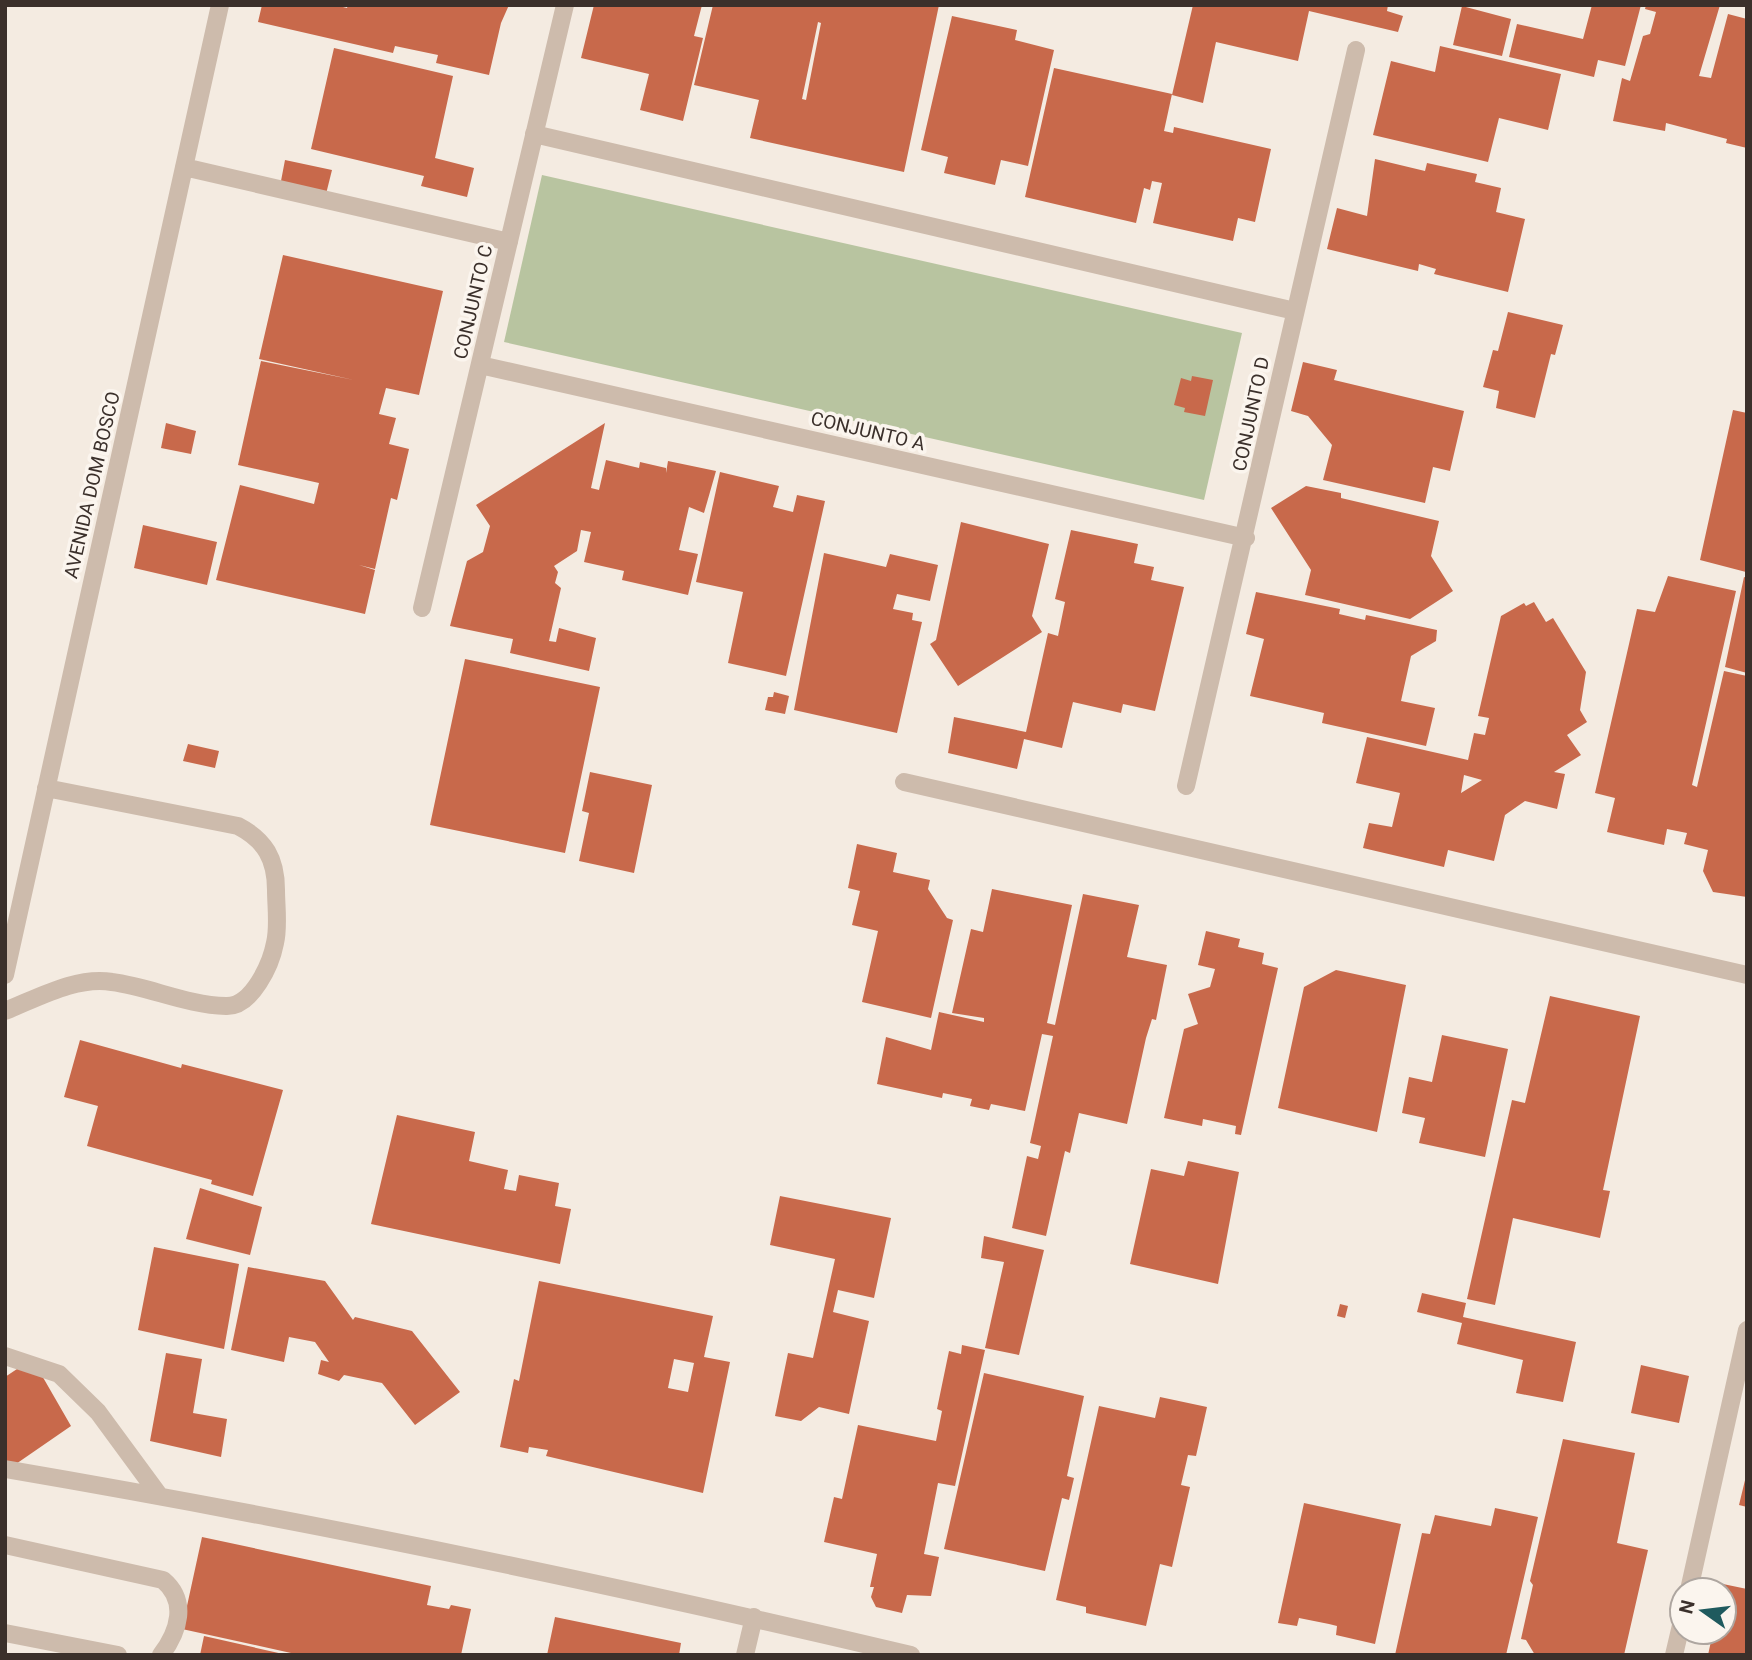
<svg xmlns="http://www.w3.org/2000/svg" width="1752" height="1660" font-family="Roboto,sans-serif">
<rect width="100%" height="100%" fill="#f4ebe1"/>
<path fill="#b8c4a0" d="M542,175L1242,333L1204,500L504,342Z"/>
<path fill="#c8694b" fill-rule="evenodd" d="M262,5H335L347,8L348,5H509L501,23L489,75L436,63L438,55L395,46L393,53L258,22Z
M594,5H702L694,36L703,38L683,121L640,110L649,74L581,58Z
M713,5H939L904,172L750,138L759,100L694,85ZM818,22L821,23L806,100L802,99Z
M1193,5H1388L1387,11L1403,16L1398,32L1309,11L1298,61L1216,42L1203,103L1172,95Z
M1592,5H1641L1625,66L1598,60L1594,77L1509,57L1517,24L1583,39Z
M1646,5H1720L1699,76L1711,78L1728,14L1747,19V148L1726,143L1727,139L1666,123L1665,131L1613,121L1622,78L1630,81L1643,36L1650,34L1656,12L1645,9Z
M1462,6L1511,19L1502,56L1453,45Z
M952,16L1017,30L1015,40L1054,50L1028,166L1001,160L995,185L944,173L948,157L921,150Z
M1440,46L1561,74L1548,130L1499,118L1488,162L1373,135L1391,61L1435,72Z
M334,48L453,76L435,158L474,168L467,197L421,186L424,176L311,149Z
M1054,68L1172,94L1164,131L1173,133L1174,127L1271,149L1255,222L1238,218L1233,241L1153,223L1162,183L1152,181L1150,190L1144,188L1136,223L1025,197Z
M1375,159L1425,171L1427,163L1477,174L1475,182L1501,188L1496,212L1525,219L1508,292L1434,274L1436,269L1419,264L1418,271L1327,249L1337,208L1367,216Z
M285,160L332,170L325,198L281,181Z
M283,255L443,291L419,395L386,388L379,414L396,418L389,444L409,449L397,500L391,498L375,569L359,565L375,570L365,614L216,580L240,485L314,504L319,483L238,465L261,361L354,380L259,359Z
M1508,312L1563,325L1555,355L1551,354L1535,418L1496,408L1499,391L1483,387L1493,350L1498,351Z
M1303,362L1337,370L1334,380L1464,411L1450,471L1433,467L1425,503L1323,480L1332,445L1308,416L1291,411Z
M1192,376L1213,380L1205,416L1184,412L1185,408L1174,405L1181,378L1191,381Z
M1733,410L1747,413L1746,572L1700,560Z
M166,423L196,431L191,454L161,448Z
M605,423L591,488L599,490L606,460L639,468L640,462L666,468V473L668,461L716,471L704,513L689,507L679,550L698,554L688,595L622,580L624,571L584,562L591,532L581,530L577,551L554,566L558,572L555,583L561,588L549,641L556,642L559,628L596,638L589,671L510,653L513,639L450,626L467,561L483,552L490,526L476,505Z
M720,472L779,486L773,507L793,512L797,495L825,501L786,676L728,663L743,592L696,582Z
M1306,486L1341,493V498L1439,521L1431,556L1453,591L1410,619L1305,595L1311,570L1271,508Z
M961,522L1049,544L1032,616L1042,632L958,686L930,644L936,640Z
M143,525L217,542L207,585L134,568Z
M1071,530L1138,544L1134,563L1154,567L1151,580L1184,587L1155,711L1123,704L1121,713L1073,702L1062,748L1024,739L1017,769L948,753L954,717L1026,732L1048,633L1058,636L1065,602L1055,599Z
M824,553L886,567L890,554L938,565L930,601L897,594L893,609L913,613L912,620L922,622L897,733L794,710Z
M1668,576L1736,591L1692,785L1697,787L1724,671L1747,676V897L1713,892L1703,871L1708,850L1684,844L1687,833L1667,829L1664,845L1607,832L1615,798L1595,793L1637,609L1655,612Z
M1744,577L1747,578V673L1725,667Z
M1256,592L1340,609L1339,614L1365,620L1366,615L1437,630L1436,641L1411,656L1401,701L1435,708L1426,746L1322,723L1324,713L1250,696L1264,639L1246,634Z
M1534,602L1546,622L1553,618L1586,672L1580,710L1587,722L1567,735L1581,755L1554,772L1565,774L1557,809L1525,801L1505,815L1494,861L1448,850L1444,867L1363,848L1369,823L1392,827L1400,793L1356,783L1367,737L1468,760L1474,733L1485,735L1489,718L1478,716L1501,616L1524,603L1526,606ZM1464,775L1482,780L1461,793Z
M465,659L600,687L565,853L430,825Z
M774,692L789,696L785,714L765,710L768,697H773Z
M188,744L219,751L215,768L183,761Z
M590,772L652,785L634,873L579,861L589,813L582,811Z
M857,844L897,853L893,872L930,880L928,889L947,918L953,920L931,1018L862,1002L878,931L852,925L860,891L848,888Z
M992,889L1072,905L1047,1023L1055,1025L1083,894L1139,905L1127,957L1167,965L1156,1020L1152,1019L1146,1038L1127,1124L1079,1113L1070,1153L1065,1151L1046,1236L1012,1228L1027,1156L1038,1159L1041,1146L1030,1143L1053,1036L1042,1034L1025,1111L991,1104L989,1110L970,1106L972,1099L943,1093L942,1098L877,1084L886,1037L931,1050L939,1012L984,1022V1018L952,1013L971,929L983,932Z
M1206,931L1240,939L1238,947L1264,953L1262,964L1278,968L1241,1135L1235,1134L1236,1126L1203,1119L1202,1126L1164,1118L1184,1029L1198,1024L1188,994L1210,987L1215,969L1198,965Z
M1336,970L1406,985L1377,1132L1278,1108L1304,987Z
M1550,996L1640,1016L1603,1190L1610,1191L1600,1238L1513,1218L1495,1305L1467,1299L1512,1100L1525,1103Z
M1442,1035L1508,1049L1485,1157L1419,1143L1425,1118L1402,1113L1409,1077L1432,1082Z
M80,1040L181,1068L182,1064L283,1090L253,1196L211,1184L212,1180L87,1146L98,1106L64,1097Z
M397,1115L475,1132L469,1161L508,1170L504,1189L516,1191L519,1175L559,1183L555,1206L571,1209L560,1264L371,1224Z
M1188,1161L1239,1172L1218,1284L1130,1264L1151,1169L1184,1176Z
M200,1188L262,1207L250,1255L186,1239Z
M780,1196L891,1218L874,1298L838,1290L833,1312L869,1321L849,1414L819,1407L801,1421L775,1416L788,1353L813,1358L835,1259L770,1245Z
M984,1236L1044,1250L1019,1355L985,1348L1004,1262L981,1258Z
M154,1247L239,1264L224,1349L138,1330Z
M248,1267L325,1281L353,1320L355,1317L412,1331L460,1392L415,1425L382,1383L344,1375L339,1381L318,1374L321,1360L329,1362L315,1342L289,1337L284,1362L231,1350Z
M539,1281L713,1316L704,1357L730,1362L703,1493L546,1456L548,1450L529,1447L528,1453L500,1447L514,1379L519,1381ZM674,1359L694,1363L688,1392L668,1388Z
M1422,1293L1466,1303L1463,1317L1576,1342L1563,1402L1516,1393L1523,1360L1457,1344L1462,1323L1417,1312Z
M1340,1304L1348,1306L1345,1318L1337,1316Z
M962,1345L985,1350L955,1486L938,1483L924,1554L939,1557L931,1596L907,1595L902,1613L876,1607L871,1597L874,1587H870L877,1554L824,1542L834,1497L842,1499L858,1425L936,1441L942,1411L937,1409L949,1351L961,1354Z
M166,1353L202,1359L193,1413L227,1419L221,1457L150,1441Z
M23,1365L37,1367L71,1426L13,1466L5,1464V1377Z
M1641,1365L1689,1376L1679,1423L1631,1413Z
M984,1373L1084,1396L1067,1476L1074,1478L1069,1500L1062,1498L1045,1571L944,1549Z
M1160,1397L1207,1407L1196,1456L1188,1455L1181,1485L1190,1487L1172,1567L1160,1564L1146,1626L1086,1613V1607L1056,1600L1099,1406L1155,1418Z
M1563,1439L1635,1453L1617,1543L1648,1550L1624,1655H1535L1526,1640L1521,1639L1533,1585L1530,1581Z
M1746,1476H1747V1507L1739,1505Z
M1304,1503L1401,1524L1375,1644L1336,1635L1337,1626L1329,1624L1299,1618L1297,1626L1278,1623Z
M1495,1508L1538,1517L1506,1655H1395L1422,1533L1430,1534L1435,1515L1491,1526Z
M202,1537L431,1586L427,1605L449,1609L451,1605L471,1609L461,1655H300L182,1629Z
M1723,1584L1747,1589V1655H1708L1713,1632H1724Z
M555,1617L681,1643L679,1655H547Z
M204,1636L283,1654V1655H200Z"/>
<g fill="none" stroke-linecap="round" stroke-linejoin="round">
<path stroke="#cdbbac" stroke-width="18" d="M534,134L1295,311
M184,167L509,242
M480,365L1246,538
M422,608L565,5
M904,782L1747,975
M1186,786L1356,50
M5,975L220,5
M5,1011C38,998 76,976 112,982C150,987 187,1005 226,1006C252,1007 271,964 275,943C279,927 276,906 276,890C276,859 265,840 238,826L46,788
M5,1356L59,1374L98,1412L159,1495
M5,1469C309,1521 611,1584 911,1655
M5,1545L163,1580C188,1601 179,1631 161,1655
M1689,1590L1747,1330
M5,1633L118,1655
M745,1655L754,1617
M1674,1655L1682,1621"/>
</g>
<g text-anchor="middle" dominant-baseline="central" stroke-width="7" stroke-linejoin="round" paint-order="stroke">
<g font-size="19" fill="#3b302b" stroke="#fbf5ee">
<text transform="translate(473 302) rotate(-77)">CONJUNTO C</text>
<text transform="translate(1251 414) rotate(-78)">CONJUNTO D</text>
<text transform="translate(868 431) rotate(13)">CONJUNTO A</text>
<text transform="translate(92 485) rotate(-77)">AVENIDA DOM BOSCO</text>
</g>
</g>
<rect width="1752" height="1660" fill="none" stroke="#3b302b" stroke-width="14"/>
<g transform="translate(1703 1611) rotate(284)"><circle r="33" fill="#fbf5ee" stroke="#aea6a0" stroke-width="2"/>
<path d="M0-5L12 26L0 18L-12 26Z" fill="#1f5a5e"/>
<text y="-10" font-size="19" font-weight="bold" text-anchor="middle" fill="#3b302b">N</text>
</g>
</svg>
